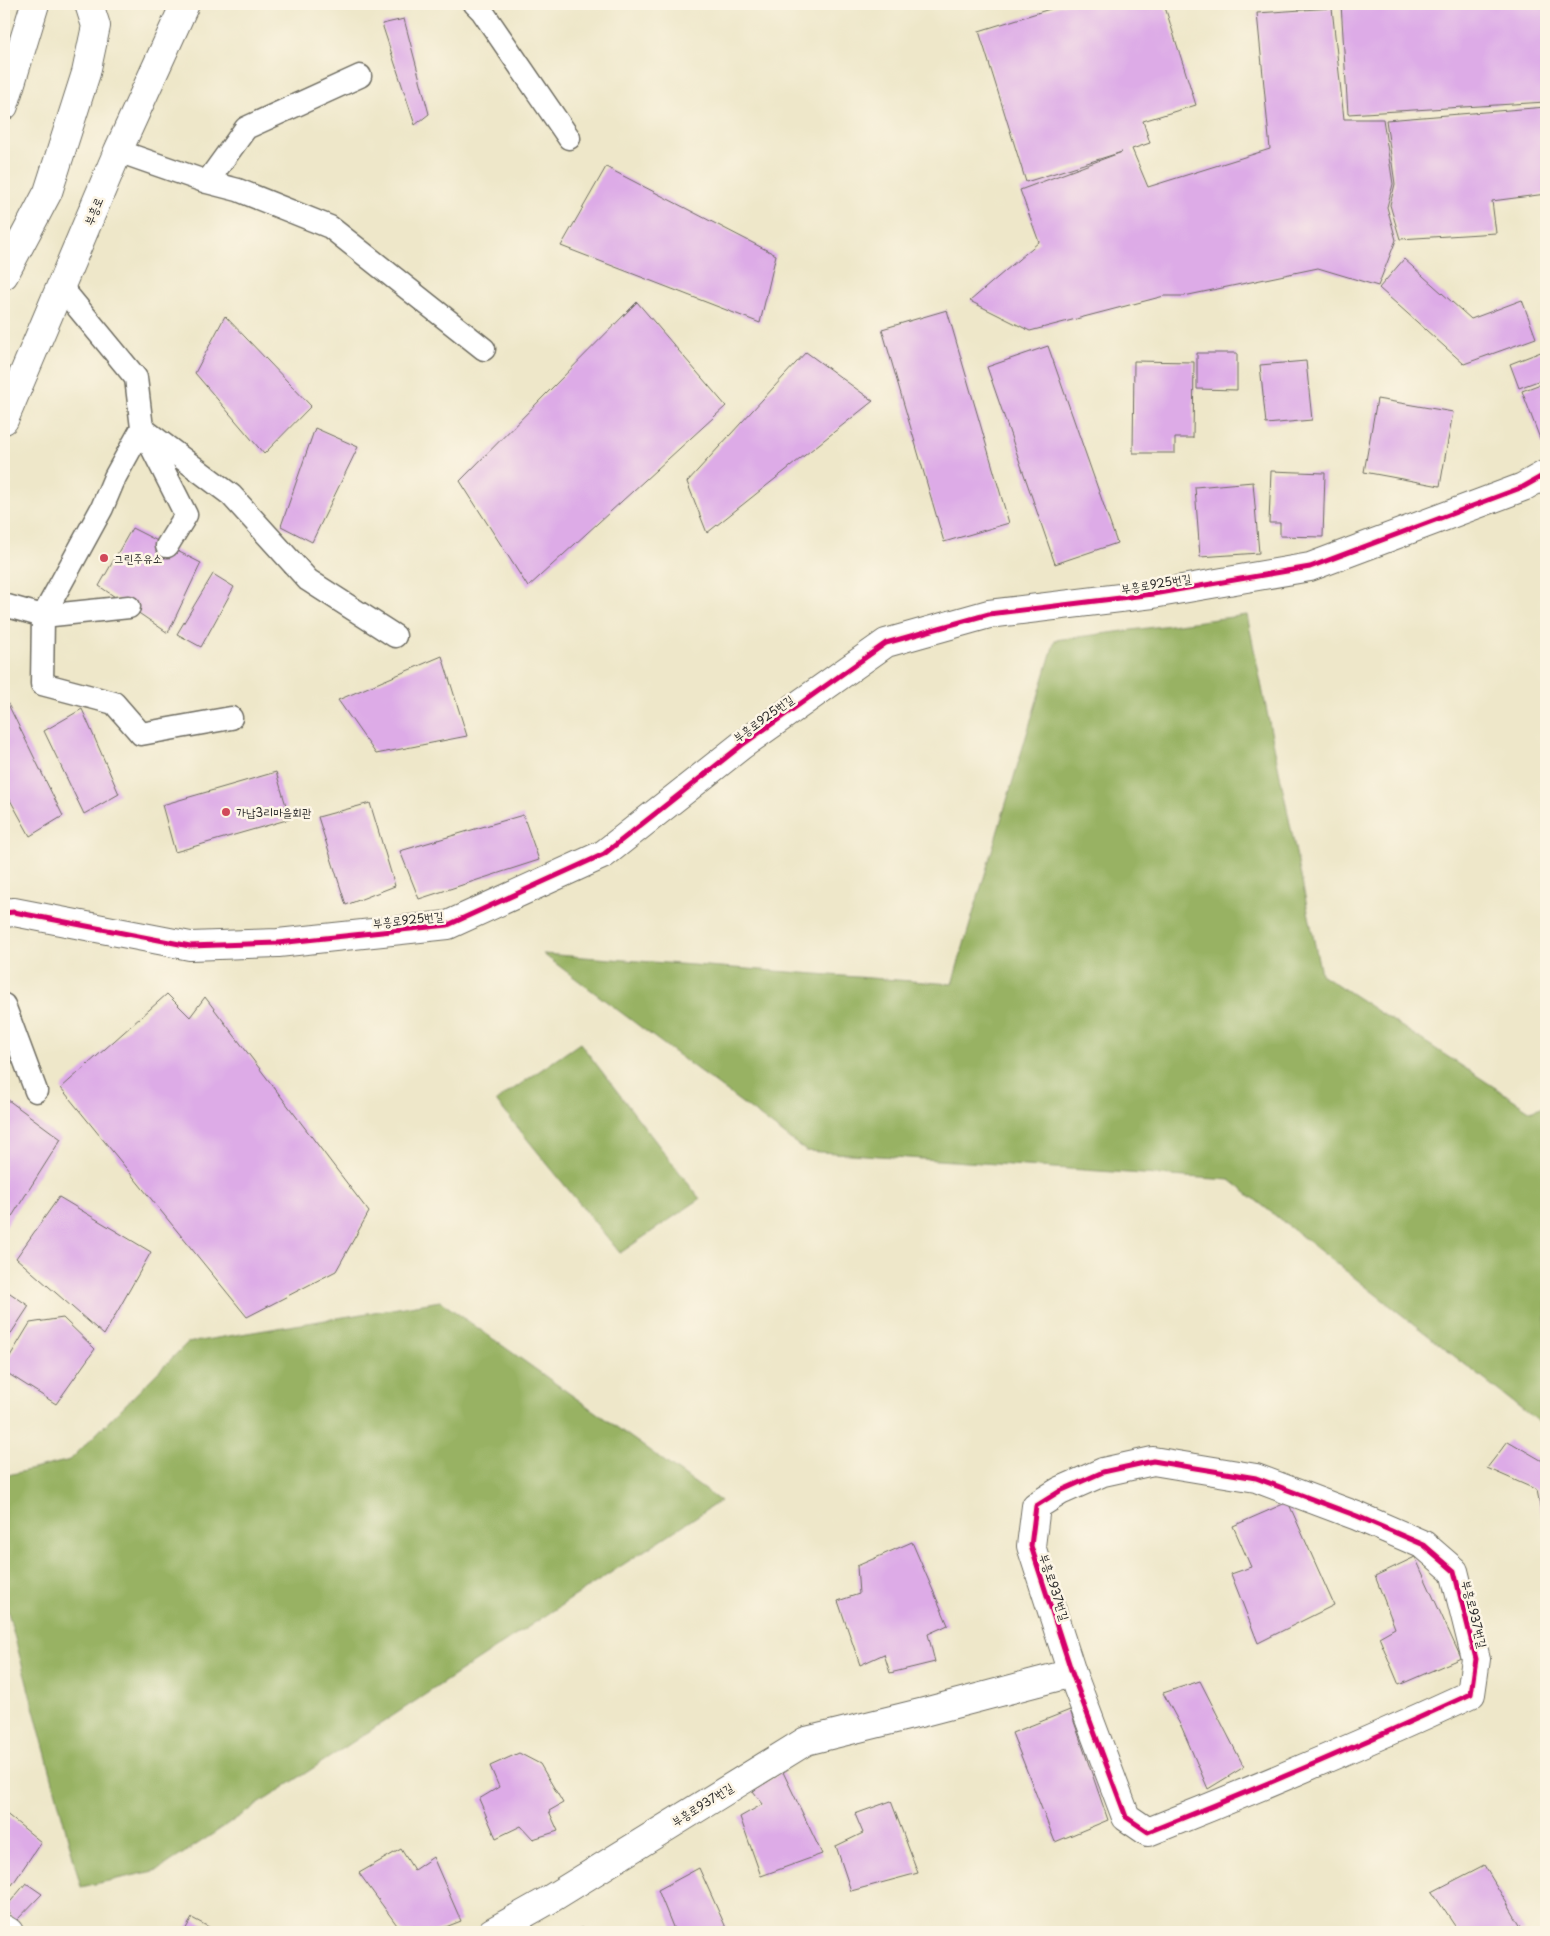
<svg xmlns="http://www.w3.org/2000/svg" width="1550" height="1936" font-family="'Playpen Sans','Poor Story',sans-serif">
<rect width="100%" height="100%" fill="#fcf5e5"/>
<filter id="ink" filterUnits="userSpaceOnUse"><feTurbulence type="fractalNoise" baseFrequency=".02" numOctaves="2"/><feDisplacementMap in="SourceGraphic" scale="10" xChannelSelector="R" yChannelSelector="G"/><feConvolveMatrix kernelMatrix="1 2 1 2 8 2 1 2 1" color-interpolation-filters="sRGB"/></filter>
<filter id="wash" filterUnits="userSpaceOnUse"><feTurbulence type="fractalNoise" baseFrequency=".0096" numOctaves="4" result="noise"/><feDisplacementMap in="SourceGraphic" scale="20" xChannelSelector="R" yChannelSelector="G"/><feGaussianBlur stdDeviation="1.12" result="paint"/><feColorMatrix in="noise" values="0 0 0 0 0 0 0 0 0 0 0 0 0 0 0 0 0 1.4 0 .05"/><feComposite in="paint" operator="in"/></filter>
<g filter="url(#wash)">
<rect width="100%" height="100%" fill="#eee7c9"/>
<path fill="#98b264" stroke="#626e48" d="M1247,615L1321,974L1531,1111L1546,1105V1428L1230,1180L806,1151L543,954L952,984L1055,640Z
M580,1043L700,1199L620,1253L496,1101Z
M440,1301L720,1501L158,1870L81,1887L4,1597V1476L70,1460L187,1343Z"/>
<g id="blocks">
<path fill="#ddabe7" d="M1066,4H1164L1196,105L1143,121L1150,143L1132,149L1148,187L1270,149L1257,13L1332,8L1344,119H1383L1393,184L1387,207L1396,240L1378,286L1318,268L1184,296H1164L1030,331L970,301L1039,242L1020,190L1122,152L1026,182L979,31Z
M1341,4H1546V102L1348,114Z
M404,19L429,114L415,125L382,24Z
M1546,107V194L1492,201L1496,233L1400,239L1390,205L1395,184L1386,120Z
M606,167L776,255L760,323L561,246Z
M1404,259L1471,319L1522,300L1536,338L1464,364L1379,288Z
M637,302L726,406L528,587L460,481Z
M947,310L1009,523L944,542L882,329Z
M225,316L311,406L264,454L195,373Z
M1048,346L1117,543L1055,564L987,367Z
M1546,350V378L1519,388L1510,364Z
M806,352L873,401L707,533L687,482Z
M1197,353H1237V390L1197,389Z
M1134,361L1194,362L1193,438H1175V453H1133Z
M1306,361L1312,420L1266,424L1260,365Z
M1546,382V442L1542,444L1522,391Z
M1377,399L1453,412L1440,486L1364,472Z
M315,428L358,447L312,542L281,526Z
M1271,471L1325,473L1323,537L1280,536V523H1269Z
M1253,482L1259,553L1200,557L1195,487Z
M132,528L201,563L168,633L99,586Z
M213,574L234,587L201,647L177,634Z
M442,656L467,736L376,754L338,700Z
M4,696L63,816L30,836L4,789Z
M82,709L119,794L84,814L44,731Z
M276,772L290,819L175,852L162,805Z
M370,803L395,886L346,905L318,817Z
M523,815L539,860L419,899L400,851Z
M167,994L190,1017L205,997L369,1212L336,1271L247,1317L61,1088Z
M4,1097L61,1139L4,1229Z
M59,1197L151,1252L104,1335L16,1258Z
M4,1289L29,1306L4,1344Z
M63,1318L95,1349L56,1404L4,1371V1366L30,1323Z
M1508,1441L1546,1463V1538L1537,1490L1487,1468Z
M1288,1502L1334,1605L1258,1643L1231,1574L1251,1567L1233,1526Z
M912,1542L948,1625L928,1634L935,1662L890,1673L884,1654L860,1665L838,1601L859,1594L857,1566Z
M1415,1557L1461,1658L1399,1685L1379,1637L1395,1628L1375,1576Z
M1200,1681L1244,1767L1208,1789L1182,1728L1163,1693Z
M1070,1710L1108,1820L1055,1842L1012,1733Z
M519,1753L540,1764L563,1803L549,1811L558,1831L533,1839L521,1826L496,1838L479,1799L499,1787L490,1766Z
M783,1772L822,1854L761,1876L740,1817L763,1804L753,1791Z
M891,1801L918,1873L851,1891L836,1846L863,1833L855,1814Z
M4,1812L41,1842L12,1885L4,1878Z
M401,1849L414,1870L433,1857L461,1921L433,1932H402L359,1873Z
M1484,1865L1524,1932H1459L1432,1892Z
M699,1868L728,1932H675L658,1890Z
M26,1883L42,1894L15,1922L6,1907Z
M192,1918L218,1932H184Z
M583,1928L585,1932H565V1931Z"/>
</g>
</g>
<g filter="url(#ink)">
<use href="#blocks" fill-opacity="0" stroke="#6f6d62" stroke-width="1"/>
<g fill="none" stroke-linecap="round" stroke-linejoin="round">
<g stroke="#6f6d62" stroke-width="25">
<path id="service" d="M475,4L482,11L569,138
M118,151L207,182L238,190L330,227L484,349
M207,182L246,128L360,76
M61,287L136,378L142,428L186,515L167,546
M4,605L43,616L129,607
M231,718L141,734L114,703L42,684L43,616L102,508L115,477L142,428L231,495L308,580L395,636
M4,1005L36,1091"/>
</g>
<g stroke="#6f6d62" stroke-width="30">
<path id="minor" d="M4,106L35,4
M4,913L14,912L190,946L278,943L448,925L604,854L742,745L886,643L989,614L1153,594L1310,567L1523,487L1546,474
M1153,1461L1256,1478L1357,1516L1424,1545L1454,1571L1476,1659L1471,1694C1365,1743 1257,1789 1148,1832L1126,1817L1072,1673L1031,1546L1036,1506L1060,1491L1103,1472Z
M4,1929L9,1932
M492,1932L547,1901L806,1741L924,1712L1072,1673"/>
</g>
<g stroke="#6f6d62" stroke-width="30">
<path id="secondary" d="M4,275L48,192L86,73L96,26L89,4
M4,420L118,151L185,4"/>
</g>
<use href="#service" stroke="#fff" stroke-width="22"/>
<use href="#minor" stroke="#fff" stroke-width="28"/>
<use href="#secondary" stroke="#fff" stroke-width="28"/>
<g stroke="#fcf5e5" stroke-width="8">
<path id="cycleway" d="M4,913L14,912L190,946L278,943L448,925L604,854L742,745L886,643L989,614L1153,594L1310,567L1523,487L1546,474
M1153,1461L1256,1478L1357,1516L1424,1545L1454,1571L1476,1659L1471,1694C1365,1743 1257,1789 1148,1832L1126,1817L1072,1673L1031,1546L1036,1506L1060,1491L1103,1472Z"/>
</g>
<use href="#cycleway" stroke="#d6006c" stroke-width="5"/>
</g>
</g>
<g fill="#d1495b" stroke="#fcf5e5" stroke-width="2">
<circle cx="104" cy="558" r="5"/>
<circle cx="226" cy="812" r="5"/>
</g>
<g text-anchor="middle" dominant-baseline="central" stroke-width="5" stroke-linejoin="round" paint-order="stroke">
<g font-size="12" fill="#2b2b2b" stroke="#fcf5e5">
<text transform="translate(93 211) rotate(-67)">부흥로</text>
<text transform="translate(1156 583) rotate(-9)">부흥로925번길</text>
<text transform="translate(763 718) rotate(-36)">부흥로925번길</text>
<text transform="translate(408 919) rotate(-6)">부흥로925번길</text>
<text transform="translate(1055 1587) rotate(72)">부흥로937번길</text>
<text transform="translate(1475 1614) rotate(76)">부흥로937번길</text>
<text transform="translate(702 1804) rotate(-32)">부흥로937번길</text>
</g>
<g font-size="12" fill="#2b2b2b" stroke="#fcf5e5" text-anchor="start">
<text x="114" y="558">그린주유소</text>
<text x="236" y="812">가납3리마을회관</text>
</g>
</g>
<rect width="1550" height="1936" fill="none" stroke="#fcf5e5" stroke-width="20"/>
</svg>
